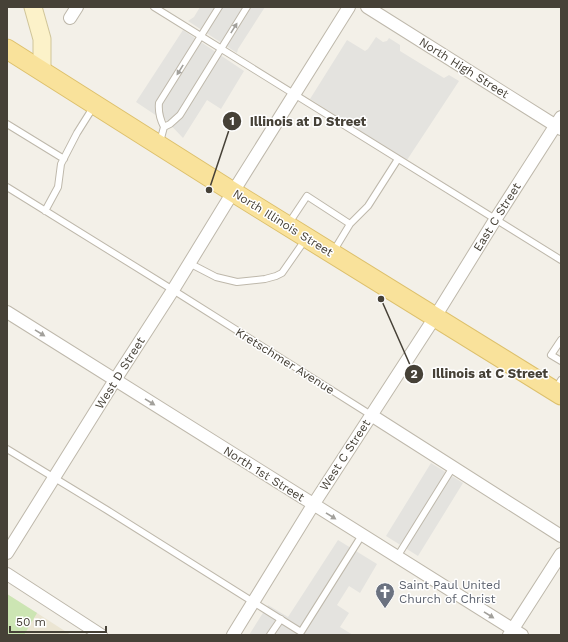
<svg xmlns="http://www.w3.org/2000/svg" width="568" height="642" font-family="'Work Sans',sans-serif">
<rect width="100%" height="100%" fill="#f3f0e8"/>
<path fill="#ebe5d3" d="M7,594L37,613L71,635H7Z"/>
<path fill="#cce5b3" d="M7,594L37,613L24,635H7Z"/>
<path fill="#e4e3df" d="M200,7H265L238,49L237,53L188,21L194,17Z
M183,30L244,71L221,109L207,100L183,138L162,116H157L136,102Z
M376,37L383,42L387,41L389,38L400,45V51L444,78L449,75L459,81L407,160L310,99L347,40L365,51L368,49Z
M431,463L463,483L418,556L386,536Z
M338,540L377,564L360,593L349,586L337,605L349,613L340,627L353,635H249L268,605L288,617Z"/>
<g fill="none" stroke-linecap="round" stroke-linejoin="round">
<g stroke="#beb8ab" stroke-width="8">
<path id="lane" d="M154,7L561,260
M7,124L64,159
M164,127L170,124L180,115L247,7
M160,142L164,127C160,119 158,112 159,103L219,7
M7,187L173,290L371,415
M45,211L58,187L61,164L77,133L94,106
M289,223L307,196L350,224L333,252
M350,224L368,206L398,159
M189,263L216,277L237,282L265,279L276,276L282,273L305,240
M561,340L551,355L561,361
M555,390L561,380
M7,449L107,510L301,632L362,535
M397,557L453,467
M270,635L281,619"/>
</g>
<g stroke="#beb8ab" stroke-width="14">
<path id="street" d="M367,7L561,129
M70,18L77,7
M7,312L522,635
M371,415L561,536
M7,553L115,380L173,290L233,192L349,7
M7,574L101,635
M233,635L313,505L435,317L495,220L561,117
M509,635L561,554"/>
</g>
<g stroke="#d0c599" stroke-width="19">
<path id="secondary" d="M33,7L42,39V71"/>
</g>
<g stroke="#ddc06c" stroke-width="21">
<path id="primary" d="M7,49L233,192L561,395"/>
</g>
<use href="#lane" stroke="#fff" stroke-width="6"/>
<use href="#street" stroke="#fff" stroke-width="12"/>
<use href="#secondary" stroke="#fcf2c9" stroke-width="17"/>
<use href="#primary" stroke="#f9e29b" stroke-width="19"/>
</g>
<defs><path id="oneway-solid" d="M-6-.8H1V-3.2L6.5 0L1 3.2V.8H-6Z"/></defs>
<g fill="#a2a09b">
<use href="#oneway-solid" transform="translate(234 28) rotate(-58)"/>
<use href="#oneway-solid" transform="translate(180 70) rotate(122)"/>
<use href="#oneway-solid" transform="translate(40 333) rotate(32)"/>
<use href="#oneway-solid" transform="translate(150 402) rotate(32)"/>
<use href="#oneway-solid" transform="translate(331 516) rotate(32)"/>
<use href="#oneway-solid" transform="translate(489 615) rotate(32)"/>
</g>
<defs>
<g id="church-pin" transform="scale(1)"><path d="M0 17L-7.5 6A9.5 9.5 0 1 1 7.5 6Z" fill="#6b7280" stroke="#fff"/><path d="M-1.2-6h2.4v3.5h3.3v2.4h-3.3V6h-2.4V-.1h-3.3v-2.4h3.3Z" fill="#fff"/></g>
</defs>
<g fill-rule="evenodd">
<use href="#church-pin" x="385" y="592"/>
</g>
<g text-anchor="middle" dominant-baseline="central" stroke-width="3" stroke-linejoin="round" paint-order="stroke">
<g font-size="12" fill="#464137" stroke="#fff">
<text transform="translate(464 68) rotate(32)">North High Street</text>
<text transform="translate(497 217) rotate(-58)">East C Street</text>
<text transform="translate(283 223) rotate(32)">North Illinois Street</text>
<text transform="translate(285 361) rotate(32)">Kretschmer Avenue</text>
<text transform="translate(120 373) rotate(-58)">West D Street</text>
<text transform="translate(345 455) rotate(-57)">West C Street</text>
<text transform="translate(264 474) rotate(32)">North 1st Street</text>
</g>
<g font-size="12" fill="#5b616d" stroke="#fff" text-anchor="start">
<text x="399" y="585">Saint Paul United<tspan x="399" dy="14">Church of Christ</tspan></text>
</g>
</g>
<path fill="none" stroke="#464137" stroke-width="1.5" d="M209 190L232 121M381 299L414 374"/>
<g fill="#464137" stroke="#fff" stroke-width="1.5">
<circle cx="209" cy="190" r="4"/>
<circle cx="381" cy="299" r="4"/>
<circle cx="232" cy="121" r="10"/>
<circle cx="414" cy="374" r="10"/>
</g>
<g font-size="12" text-anchor="middle" font-weight="bold" fill="#fff">
<text x="232" y="125">1</text>
<text x="414" y="378">2</text>
</g>
<g font-size="13" text-anchor="middle" font-weight="bold" fill="#464137" stroke="#fff" stroke-width="3" stroke-linejoin="round" paint-order="stroke">
<text x="308" y="126">Illinois at D Street</text>
<text x="490" y="378">Illinois at C Street</text>
</g>
<rect width="568" height="642" fill="none" stroke="#464137" stroke-width="16"/>
<path d="M10 626v6h96v-6" fill="none" stroke="#464137" stroke-width="2"/>
<text x="16" y="626" font-size="12" fill="#464137" stroke="#ffffff" stroke-width="3" paint-order="stroke">50 m</text>
</svg>
